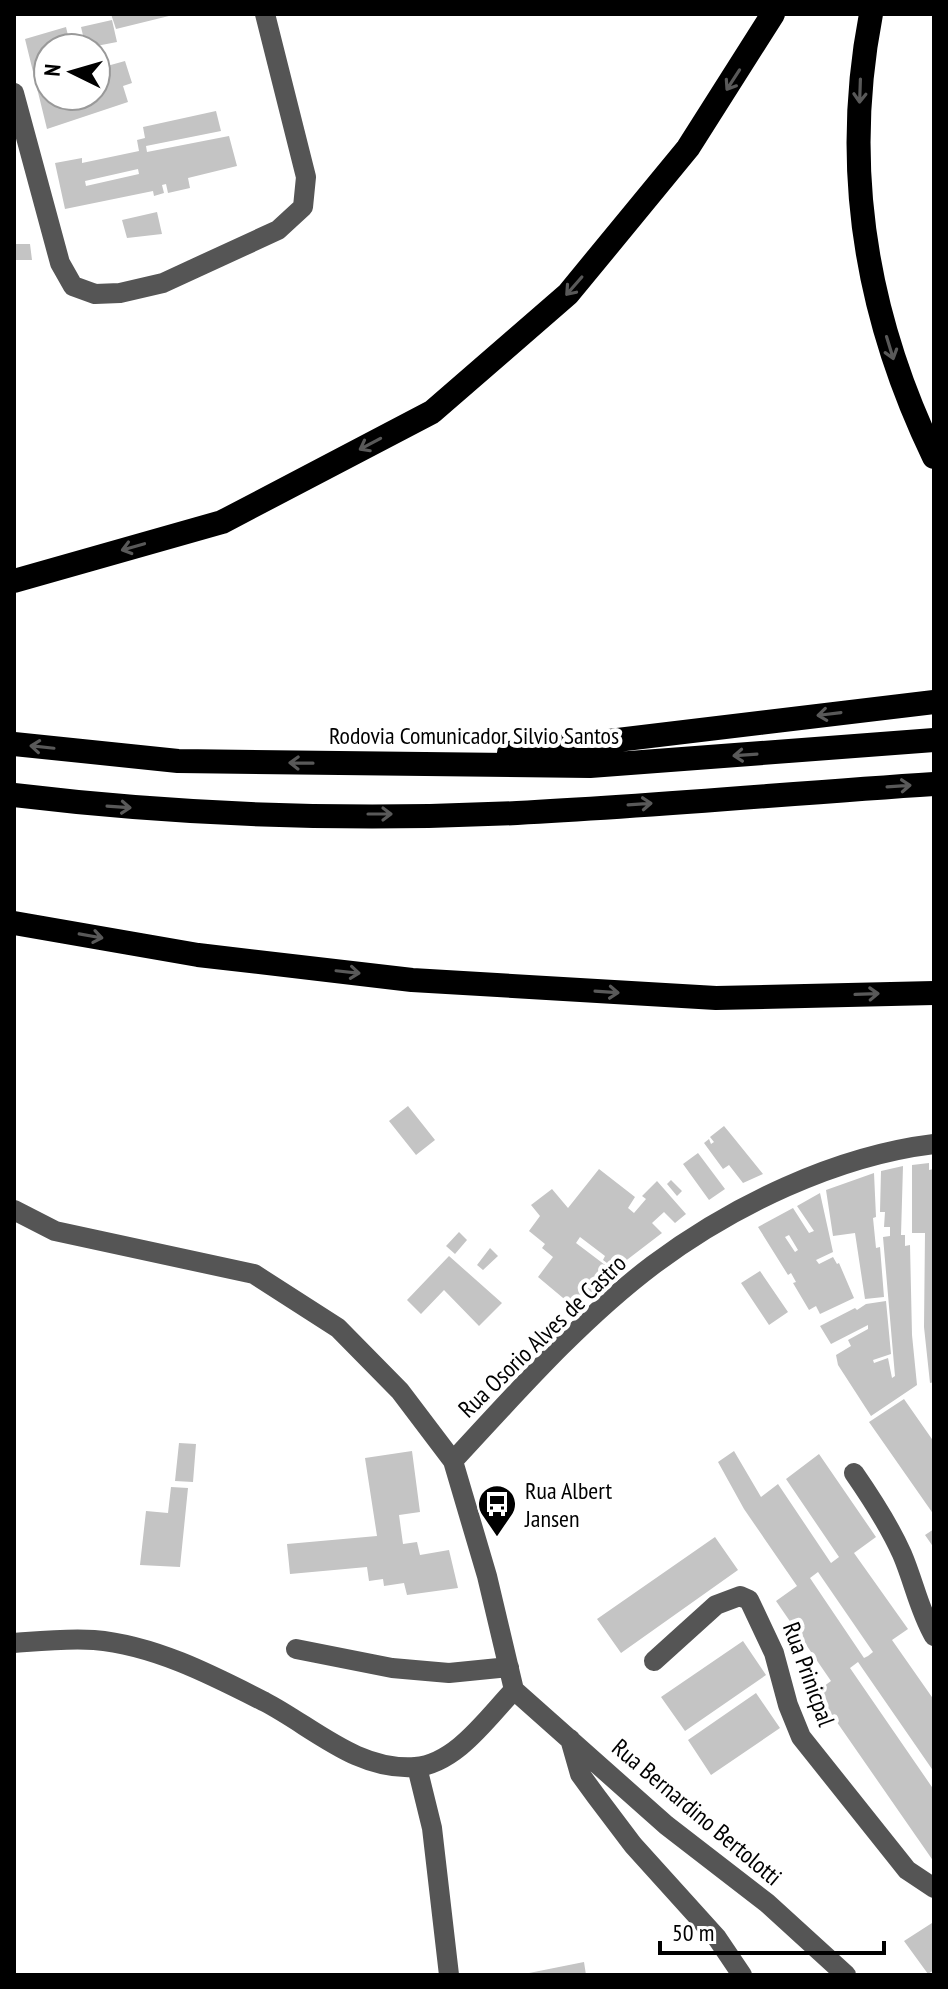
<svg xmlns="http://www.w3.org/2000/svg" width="948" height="1989" font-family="'PT Sans Narrow',sans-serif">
<rect width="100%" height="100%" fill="#fff"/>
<path fill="#c4c4c4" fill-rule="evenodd" d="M111,14H173V15L116,29Z
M112,20L117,42L86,48L81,27Z
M66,27L71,48H48V96H96V74L108,71L107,66L125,61L132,83L123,86L128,102L47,129L25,39Z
M216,111L221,131L146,146L147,152L229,136L237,166L188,178L190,188L168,193L166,184L162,185L164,193L154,196L153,191L65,209L55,163L82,158V163L139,151L137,140L145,138L143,127ZM138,169L139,174L86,186L85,181Z
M157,212L162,234L127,238L122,220Z
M14,244H30L32,260H14Z
M408,1106L435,1140L416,1155L389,1121Z
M724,1126L729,1132L763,1174L743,1183L729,1165L723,1169L704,1143L709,1139L711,1144L714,1142L710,1137Z
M698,1153L725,1189L709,1200L683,1164Z
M929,1163V1170L934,1169V1382L930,1383L924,1327L925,1233H912V1165Z
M903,1166L901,1235H905V1246L910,1245L912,1335L917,1385L871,1416L838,1365L836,1355L851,1346L848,1340L868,1329V1325L831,1344L820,1326L855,1308L857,1310L866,1304L886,1301L891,1354L873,1360L874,1363L888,1358L892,1378L895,1376L883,1237L890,1236V1227H884L885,1212H880L881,1171Z
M599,1169L635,1197L628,1208L634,1213L646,1199L642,1196L657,1181L686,1214L675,1223L664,1212L652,1223L662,1233L615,1269L603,1260L605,1256L580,1237L576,1243L613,1271L575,1308L538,1277L553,1257L542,1248L545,1244L529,1231L540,1216L531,1205L552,1189L568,1208Z
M874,1173L876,1217L873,1218L876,1248L880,1247L884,1297L865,1299L855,1233L833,1236L826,1190Z
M671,1180L682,1191L677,1196L667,1184Z
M820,1193L833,1252L816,1260L819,1264L833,1257L837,1264L839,1263L854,1298L820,1314L816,1306L809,1310L793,1283L796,1282L791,1273L788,1275L758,1227L793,1208L809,1233L814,1231L797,1206ZM789,1235L798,1250L795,1252L785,1237Z
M459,1232L467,1240L455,1254L446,1246Z
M490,1248L498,1256L483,1270L477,1265Z
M449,1256L502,1303L479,1326L444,1290L421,1314L407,1300Z
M760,1271L788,1312L769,1325L741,1283Z
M904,1399L934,1442V1515L869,1422Z
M179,1443L196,1444L193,1482L175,1481Z
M412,1451L420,1512L399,1515L403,1544L417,1542L420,1555L449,1550L458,1588L407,1595L404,1583L384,1586L383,1579L369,1581L367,1567L290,1574L287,1544L377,1536L365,1458Z
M734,1451L761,1497L778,1484L831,1563L839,1557L786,1479L819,1454L876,1537L854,1553L908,1629L892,1640L934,1700V1772L858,1662L850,1668L934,1790V1862L816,1692L831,1681L776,1601L797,1586L744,1509L718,1462ZM818,1572L873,1652L868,1656L864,1658L810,1578Z
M171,1487L188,1488L180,1567L140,1565L146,1511L168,1513Z
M934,1529V1548L925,1535Z
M715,1537L738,1570L621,1653L597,1619Z
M743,1641L766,1675L685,1731L661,1697Z
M756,1693L780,1728L711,1775L688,1740Z
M932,1923L934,1970L928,1974L904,1941Z
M584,1962L586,1975H524V1974Z"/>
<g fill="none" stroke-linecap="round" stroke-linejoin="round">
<path stroke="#555" stroke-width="20" d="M14,93L60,263L73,286L95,294L120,293L163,283L278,230L303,207L306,177L265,14
M14,1210L55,1231L254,1274L338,1328L400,1391L453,1461L487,1576L514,1690C488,1717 456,1764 415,1767C357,1771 313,1727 265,1702C212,1675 154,1645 94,1640C67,1638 40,1641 14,1643
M453,1461C516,1393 579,1321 653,1265C732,1206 835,1156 934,1144
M854,1473C872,1499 889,1525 902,1554C914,1582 919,1610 934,1636
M296,1649L392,1668L449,1673L509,1667
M654,1661L716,1605L740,1596L749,1600L774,1653L788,1705L801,1737L907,1870L934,1888
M514,1690L666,1825L767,1903L846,1975
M570,1739L580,1774L596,1796L633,1845L717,1938L742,1975
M417,1767L432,1828L449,1975"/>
<path stroke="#000" stroke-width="24" d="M871,14C841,169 866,316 934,457
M14,581L222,522L432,412L568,294L688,148L773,14
M14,744L178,761L590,766L934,740
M509,753L934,702
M14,795C180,815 350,821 517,813C656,806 795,793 934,784
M14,923L198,955L412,980L716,998L934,993"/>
</g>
<defs><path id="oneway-shaft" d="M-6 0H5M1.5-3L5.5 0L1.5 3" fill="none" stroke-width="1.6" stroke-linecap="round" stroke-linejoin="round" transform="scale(2)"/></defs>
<g stroke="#595959">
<use href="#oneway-shaft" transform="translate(733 80) rotate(123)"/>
<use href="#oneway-shaft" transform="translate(860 91) rotate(92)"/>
<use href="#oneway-shaft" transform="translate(574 286) rotate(131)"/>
<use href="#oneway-shaft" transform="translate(890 348) rotate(73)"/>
<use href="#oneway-shaft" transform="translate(370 444) rotate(152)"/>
<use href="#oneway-shaft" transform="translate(133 547) rotate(164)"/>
<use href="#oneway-shaft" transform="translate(829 714) rotate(173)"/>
<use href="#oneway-shaft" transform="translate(42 747) rotate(-174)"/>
<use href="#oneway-shaft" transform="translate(745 755) rotate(176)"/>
<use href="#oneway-shaft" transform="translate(301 763) rotate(-179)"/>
<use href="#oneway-shaft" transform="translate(899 786) rotate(-4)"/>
<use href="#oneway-shaft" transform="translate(640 804) rotate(-4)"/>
<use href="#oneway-shaft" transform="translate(119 807) rotate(4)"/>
<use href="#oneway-shaft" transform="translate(380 814)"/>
<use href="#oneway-shaft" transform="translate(91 936) rotate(10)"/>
<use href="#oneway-shaft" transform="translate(348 972) rotate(6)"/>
<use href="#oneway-shaft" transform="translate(607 992) rotate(4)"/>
<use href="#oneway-shaft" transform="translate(867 994) rotate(-2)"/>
</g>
<defs>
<g id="bus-pin" transform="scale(2)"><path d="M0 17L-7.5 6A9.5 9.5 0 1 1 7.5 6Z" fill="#000" stroke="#fff"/><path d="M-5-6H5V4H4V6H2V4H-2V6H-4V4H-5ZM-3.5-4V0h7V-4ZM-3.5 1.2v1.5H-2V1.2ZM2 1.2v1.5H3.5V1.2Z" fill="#fff"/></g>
</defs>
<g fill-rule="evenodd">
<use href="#bus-pin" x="497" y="1504"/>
</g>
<g text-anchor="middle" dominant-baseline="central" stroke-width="8" stroke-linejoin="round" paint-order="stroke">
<g font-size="24" fill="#000" stroke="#fff">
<text x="474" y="735">Rodovia Comunicador Silvio Santos</text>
<text transform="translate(542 1336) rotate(-44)">Rua Osorio Alves de Castro</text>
<text transform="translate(809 1674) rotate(70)">Rua Prinicpal</text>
<text transform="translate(697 1812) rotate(40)">Rua Bernardino Bertolotti</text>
</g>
<g font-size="24" fill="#000" stroke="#fff" text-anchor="start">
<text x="525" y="1490">Rua Albert<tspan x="525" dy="28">Jansen</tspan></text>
</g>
</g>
<rect width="948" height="1989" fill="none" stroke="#000000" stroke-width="32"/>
<g transform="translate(72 72) rotate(275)"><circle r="38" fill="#ffffff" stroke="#999999" stroke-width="2"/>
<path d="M0-6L14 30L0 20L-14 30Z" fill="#000000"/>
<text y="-12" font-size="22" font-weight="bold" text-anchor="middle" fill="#000000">N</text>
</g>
<path d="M660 1941v12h224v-12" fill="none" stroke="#000000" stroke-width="4"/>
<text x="672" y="1941" font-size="24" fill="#000000" stroke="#ffffff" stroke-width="6" paint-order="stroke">50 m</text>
</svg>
